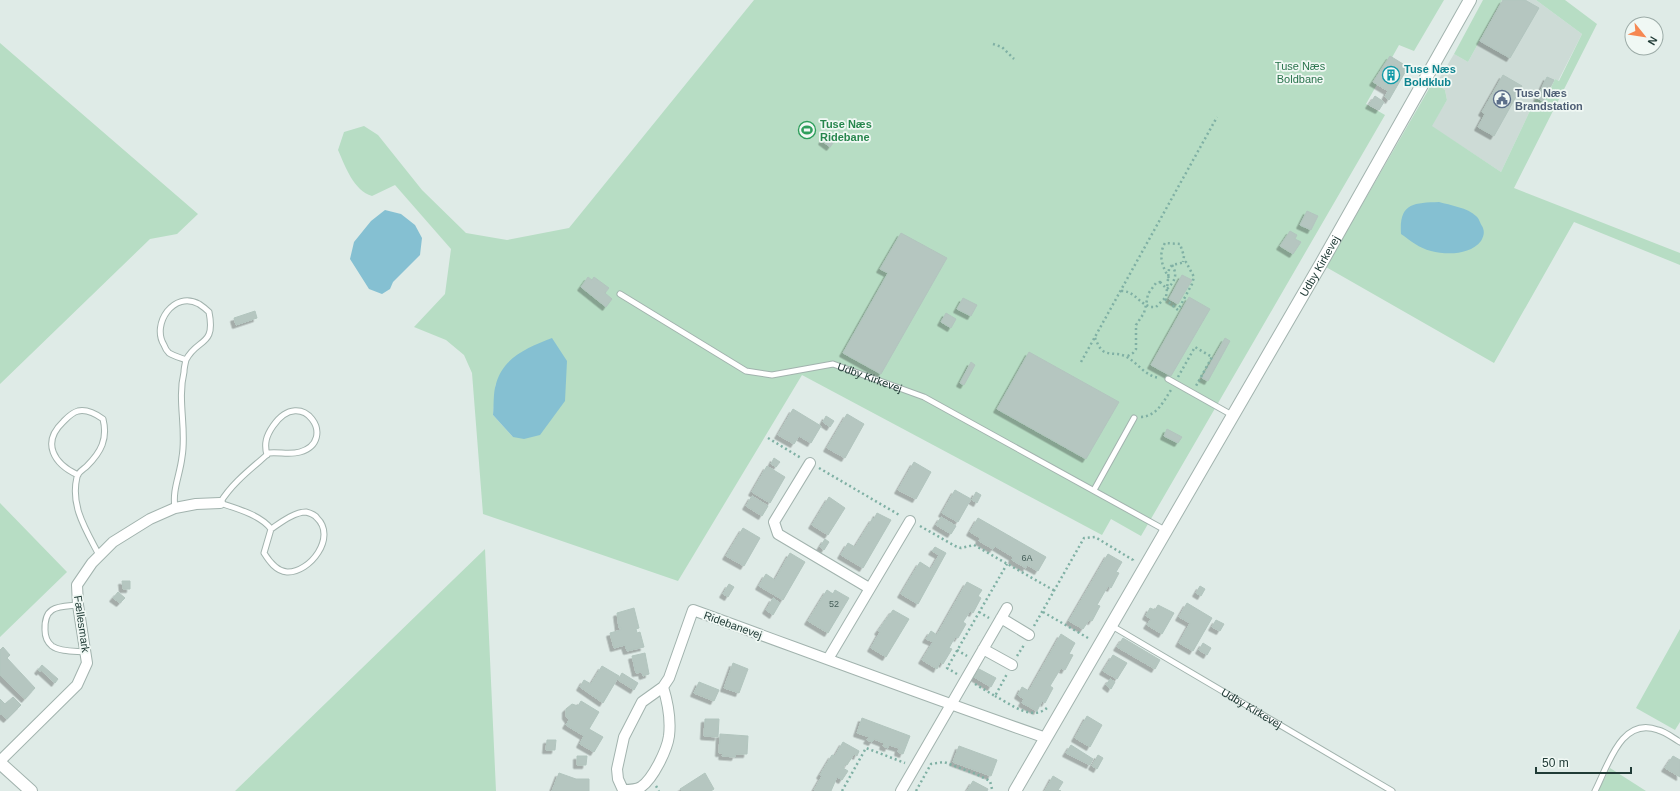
<svg xmlns="http://www.w3.org/2000/svg" width="1680" height="791" font-family="Arial,sans-serif">
<defs>
<filter id="shadow"><feDropShadow dx="-3.5" dy="3.5" stdDeviation="0" flood-color="#0004"/></filter>
</defs>
<rect width="100%" height="100%" fill="#dfebe7"/>
<path fill="#cddbd6" d="M1502,0H1536L1582,34L1558,81L1555,79L1544,102L1536,98L1501,172L1431,126L1447,100L1445,90L1436,84L1454,54L1468,62Z"/>
<path fill="#b7ddc4" fill-rule="evenodd" d="M754,0H1444L1414,51L1399,45L1366,104L1385,115L1141,536L1111,519L1102,535L802,375L678,581L483,514L472,373L464,355L446,340L414,327L445,294L451,249L395,185L372,196C354,191 345,166 338,150L344,132L364,126L378,135L422,190L466,233L507,240L569,228ZM496,383L513,437L493,415Z
M1483,0H1502L1468,62L1454,54Z
M1536,0H1565L1597,24L1514,188L1680,253V265L1574,222L1494,363L1326,267L1430,87L1436,84L1445,90L1447,100L1432,126L1501,172L1536,98L1544,102L1555,79L1559,81L1582,34Z
M0,43L198,214L177,234L150,239L0,384Z
M0,503L67,572L0,637Z
M485,549L496,791H235Z
M1680,629V722L1675,730L1636,708Z
M1610,768L1646,791H1598Z"/>
<path fill="#85c0d2" d="M1439,202C1450,205 1468,208 1476,216C1479,218 1480,223 1482,226C1485,231 1484,236 1481,241C1470,255 1447,255 1431,251C1419,248 1411,241 1401,234C1399,203 1413,203 1439,202Z
M385,210L401,214L415,225L422,238L420,255L393,282L390,289L382,294L369,289L350,259L354,242L371,221Z
M552,338L567,361L565,401L540,435L524,439L513,437L493,415C494,405 493,393 496,384C503,357 529,347 552,338Z"/>
<path fill="#b5c6c0" stroke="#b2c5be" filter="url(#shadow)" d="M1503,0H1525L1539,8L1510,58L1480,41Z
M1390,56L1408,67L1389,100L1385,97L1388,91L1373,82Z
M1503,75L1522,86L1494,136L1478,127L1485,114L1482,112Z
M1547,77L1554,80L1543,101L1537,98Z
M1375,96L1384,102L1379,110L1369,105Z
M825,136L834,142L830,147L822,141Z
M1307,211L1318,216L1311,230L1300,225Z
M1290,231L1297,235L1295,239L1301,242L1293,254L1280,246Z
M901,233L947,258L881,374L843,353L888,273L880,269Z
M1182,275L1192,280L1178,304L1169,299Z
M588,277L592,280L594,277L609,288L605,293L612,299L606,307L581,287Z
M1189,297L1210,309L1171,376L1151,365Z
M963,298L977,305L971,316L957,309Z
M255,311L257,318L236,325L234,318Z
M946,313L956,319L951,328L941,322Z
M1225,338L1230,341L1208,381L1202,378Z
M1029,352L1119,402L1086,459L997,409Z
M971,362L975,365L964,385L960,383Z
M793,409L821,426L811,443L799,436L794,444L778,435Z
M847,414L864,424L845,458L827,448Z
M826,416L834,421L830,427L823,422Z
M1167,429L1182,437L1178,443L1164,436Z
M774,458L780,462L776,467L771,464Z
M914,462L931,472L916,499L898,490Z
M767,466L785,477L770,503L752,492Z
M955,490L971,499L958,522L942,513Z
M976,492L981,495L977,503L972,500Z
M752,496L768,506L762,516L746,506Z
M829,497L845,508L828,535L812,525Z
M877,513L891,520L863,568L841,555L848,543L855,547L873,518L874,519Z
M941,517L956,526L951,534L936,525Z
M978,518L1046,557L1038,571L1027,565L1026,568L1012,560L1013,557L995,546L993,549L979,541L980,538L970,532Z
M743,528L760,538L744,566L726,556Z
M825,539L829,542L824,550L820,547Z
M935,547L946,553L918,604L901,594L920,562L931,569L939,555L932,551Z
M790,553L805,562L783,600L759,586L766,574L775,580Z
M1108,554L1122,562L1116,572L1119,573L1111,588L1108,586L1097,605L1100,606L1092,621L1089,620L1083,629L1069,621Z
M122,581H130V589H123Z
M967,582L982,590L978,596L981,598L973,613L970,611L963,622L966,624L958,638L955,637L949,648L952,649L943,664L940,662L937,669L922,660L933,642L926,639L931,631L937,635Z
M729,584L734,587L728,597L723,594Z
M1200,586L1205,589L1201,596L1196,593Z
M827,590L833,594L835,590L849,598L828,633L808,621Z
M118,592L125,598L120,603L113,598Z
M773,598L780,603L773,615L766,610Z
M1187,603L1212,618L1193,651L1179,643L1190,623L1179,617Z
M1158,605L1174,613L1162,634L1147,625L1151,619L1146,616L1150,608L1155,610Z
M634,608L639,628L636,629L637,633L640,632L644,647L627,651L625,645L614,648L610,633L621,630V627L619,628L617,613Z
M893,610L909,619L886,657L871,648L880,632L878,631Z
M1216,620L1224,624L1220,631L1212,627Z
M1061,634L1075,643L1069,654L1073,655L1065,670L1061,668L1050,686L1053,688L1045,703L1042,701L1037,711L1022,703L1024,699L1018,695L1022,687L1029,691Z
M1123,638L1160,660L1155,669L1117,647Z
M1203,643L1211,648L1207,655L1199,650Z
M3,647L10,655L7,658L35,688L25,699L0,675V650Z
M645,653L649,674L643,676L642,672L636,673L632,656Z
M1113,655L1127,663L1117,679L1103,671Z
M733,663L748,669L739,693L724,688Z
M42,665L58,679L55,683L41,670L40,672L38,670Z
M602,666L619,676L603,703L580,687L584,680L591,684Z
M979,669L996,678L991,687L974,677Z
M622,673L638,683L634,690L618,680Z
M1110,679L1115,682L1111,689L1106,685Z
M699,682L719,690L714,701L694,693Z
M13,697L21,705L7,719L1,714L0,715V699L5,704Z
M581,701L599,712L589,729L603,737L594,752L580,744L584,736L566,725L569,720L566,716V709L572,704L578,706Z
M1087,716L1102,725L1090,747L1075,738Z
M862,718L910,736L903,754L898,752L899,748L889,745L888,748L883,746L884,743L874,739L872,742L867,740L869,737L857,733Z
M705,719H719L718,737L704,736Z
M720,734L748,736L747,754H736L735,757L722,756L723,753H719Z
M547,740H556L555,750H546Z
M843,742L859,751L857,756L854,754L847,765L845,764L843,768L848,771L842,780L837,777L831,791H816L814,790L822,776L820,775L832,755L835,756Z
M1071,745L1093,759L1090,765L1066,753Z
M959,746L997,760L991,776L953,762Z
M1098,755L1103,758L1097,769L1092,766Z
M577,756H587L586,765H577Z
M1673,756L1680,760V777L1665,768Z
M559,773L576,779H589V791H552Z
M705,773L714,789L711,791H682L680,789Z
M1053,776L1063,782L1058,790L1061,791H1045Z
M973,781L988,789L987,791H967Z"/>
<g fill="none" stroke-linecap="round" stroke-linejoin="round">
<g stroke="#a2b3ae" stroke-width="7">
<g id="service">
<path id="s1" d="M620,294L746,371L772,375L833,364L924,397L1165,530"/>
<path d="M1168,379L1232,415"/>
<path d="M267,455C264,444 266,436 273,426C302,384 339,441 300,452C290,455 280,452 269,453C252,468 232,483 220,503C235,508 261,515 271,529L264,553C269,561 276,571 287,572C310,573 337,537 317,518C315,515 310,513 306,512C294,512 280,523 271,529"/>
<path d="M78,475C54,464 41,443 63,422C67,418 71,413 78,411C87,409 96,414 103,419C108,439 101,452 87,466C84,469 78,472 77,477C70,506 86,530 99,555"/>
<path d="M1094,490L1134,418"/>
<path d="M175,508C172,490 180,475 182,457C187,429 177,401 184,372C184,368 185,364 186,360C197,338 216,347 209,312C206,309 202,306 199,304C174,290 151,324 164,345C165,348 167,351 169,353C174,356 181,358 186,360"/>
<path d="M78,605C59,607 44,605 45,630C45,635 47,642 52,646C60,652 76,651 85,652"/>
<path id="s2" d="M1112,626L1392,791"/>
<path d="M1595,791C1608,766 1621,716 1658,730C1666,732 1673,738 1680,742"/>
</g>
</g>
<g stroke="#a2b3ae" stroke-width="12">
<path id="minor" d="M810,463L774,522L778,534L869,588
M1001,618L1029,635
M983,649L1012,665
M828,659L910,521
M663,687L642,702L624,737L617,769L618,779L623,790C629,790 636,790 641,787C653,779 667,750 669,736C671,719 668,703 663,687L669,678L693,610C811,653 928,697 1046,738
M0,761L77,685L87,663L78,605L77,585L92,563L113,542L150,519L175,508L196,504L220,503
M901,791L1007,608"/>
</g>
<g stroke="#a2b3ae" stroke-width="14">
<g id="tertiary">
<path d="M0,763L31,791"/>
<path id="s3" d="M1015,791L1322,262L1470,0"/>
</g>
</g>
<path stroke="#7fb0a4" stroke-width="2.5" stroke-dasharray="2 3" stroke-linecap="butt" d="M993,44L1002,47L1014,59
M1172,265C1178,275 1175,281 1167,289L1169,269Z
M1169,278C1162,266 1158,255 1165,243L1180,244L1184,256L1183,262
M1160,282L1167,289L1166,297L1156,307H1151L1146,305L1148,294L1156,283Z
M1121,291C1133,291 1136,299 1146,305L1144,313L1136,325V349L1133,353L1126,357
M1165,299L1178,310L1192,284L1194,277L1186,262L1172,265
M1095,338C1097,342 1099,348 1103,351C1109,355 1116,353 1122,355C1137,360 1143,376 1160,378
M1081,362L1217,117
M1178,377L1195,347L1212,357L1196,386
M1141,417C1157,416 1163,402 1171,390
M768,438L801,458
M819,468L901,516
M920,526L955,546L961,548L974,545L1055,591
M979,612L989,618
M1043,612L1088,638
M1034,626L1084,538L1095,537L1133,560V561
M957,650L967,656
M1017,656L1024,645
M957,674L947,668L1007,564
M975,684L995,696L1007,674
M995,696C1011,704 1033,723 1049,706
M656,786L659,791
M842,791L866,748L905,763
M916,791L931,764L944,762L976,774L990,781L992,789L991,791"/>
<use href="#service" stroke="#fff" stroke-width="5"/>
<use href="#minor" stroke="#fff" stroke-width="10"/>
<use href="#tertiary" stroke="#fff" stroke-width="12"/>
</g>
<defs>
<g id="building-ring" transform="scale(0.9)"><circle r="9.5" fill="#f0f8f4" stroke="#0f9aa8" stroke-width="1.5"/><path d="M-4-6H4V6H1V3H-1V6H-4ZM-2.5-4.3h1.7v1.8h-1.7ZM.8-4.3h1.7v1.8H.8ZM-2.5-1h1.7V.8h-1.7ZM.8-1h1.7V.8H.8Z" fill="#0f9aa8"/></g>
<g id="civic-ring" transform="scale(0.9)"><circle r="9.5" fill="#f0f8f4" stroke="#5c6f8a" stroke-width="1.5"/><path d="M-.6-6.5H3V-4.5H.6V-3L4-1V1h2V6H-6V1h2V-1L-.6-3ZM-1.2 2.5V6h2.4V2.5Z" fill="#5c6f8a"/></g>
<g id="stadium-ring" transform="scale(0.9)"><circle r="9.5" fill="#f0f8f4" stroke="#2e9e5b" stroke-width="1.5"/><path d="M0-5a6.5 5 0 1 0 0 10a6.5 5 0 1 0 0-10ZM-3.5-1.8h7v3.6h-7Z" fill="#2e9e5b"/></g>
</defs>
<g fill-rule="evenodd">
<use href="#building-ring" x="1391" y="75"/>
<use href="#civic-ring" x="1502" y="99"/>
<use href="#stadium-ring" x="807" y="130"/>
</g>
<g text-anchor="middle" dominant-baseline="central" stroke-width="3.5" stroke-linejoin="round" paint-order="stroke">
<g font-size="9" fill="#455e58">
<text x="1027" y="558">6A</text>
<text x="834" y="604">52</text>
</g>
<g font-size="11" fill="#29734c" stroke="#f0f8f4">
<text x="1300" y="66">Tuse Næs<tspan x="1300" dy="13">Boldbane</tspan></text>
</g>
<g font-size="11" font-weight="bold" fill="#0d838f" stroke="#f0f8f4" text-anchor="start">
<text x="1404" y="69">Tuse Næs<tspan x="1404" dy="13">Boldklub</tspan></text>
</g>
<g font-size="11" font-weight="bold" fill="#4e5e75" stroke="#f0f8f4" text-anchor="start">
<text x="1515" y="93">Tuse Næs<tspan x="1515" dy="13">Brandstation</tspan></text>
</g>
<g font-size="11" font-weight="bold" fill="#27864d" stroke="#f0f8f4" text-anchor="start">
<text x="820" y="124">Tuse Næs<tspan x="820" dy="13">Ridebane</tspan></text>
</g>
<g font-size="11" fill="#203b36" stroke="#f0f8f4">
<text stroke="none"><textPath href="#s3" startOffset="607">Udby Kirkevej</textPath></text>
<text stroke="none"><textPath href="#s1" startOffset="275">Udby Kirkevej</textPath></text>
<text transform="translate(82 624) rotate(82)">Fællesmark</text>
<text transform="translate(733 625) rotate(20)">Ridebanevej</text>
<text stroke="none"><textPath href="#s2" startOffset="162">Udby Kirkevej</textPath></text>
</g>
</g>
<g transform="translate(1644 36) rotate(120)"><circle r="19" fill="#f0f8f4" stroke="#9daca8"/>
<path d="M0-3L7 15L0 10L-7 15Z" fill="#f68852"/>
<text y="-6" font-size="11" font-weight="bold" text-anchor="middle" fill="#203b36">N</text>
</g>
<path d="M1536 767v6h95v-6" fill="none" stroke="#203b36" stroke-width="2"/>
<text x="1542" y="767" font-size="12" fill="#203b36" stroke="#f0f8f4" stroke-width="3" paint-order="stroke">50 m</text>
</svg>
